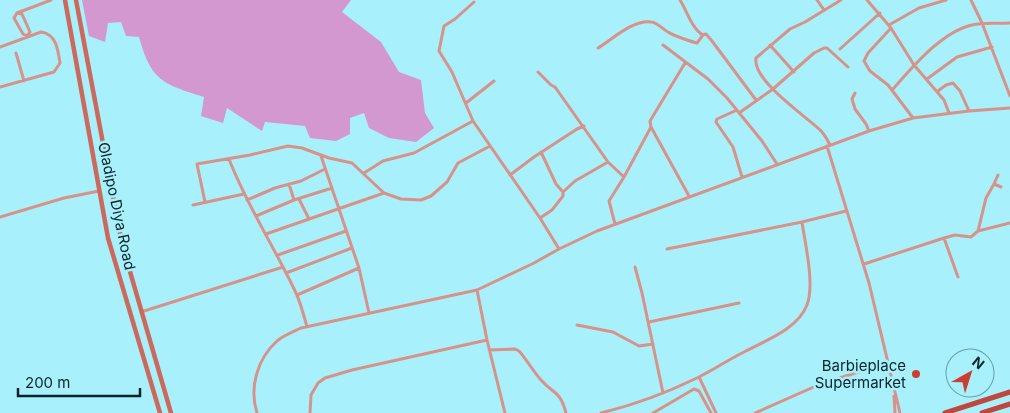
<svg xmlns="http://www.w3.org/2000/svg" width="1010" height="413" font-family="Inter,sans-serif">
<rect width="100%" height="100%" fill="#a8f0fc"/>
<path fill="#d398cf" d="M82,0H351L342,12L381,42L399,72L421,80L425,113L434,128L416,142L389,138L369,128L364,113L350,118V134L336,141L310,138L305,126L265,122L262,131L227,108L223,123L201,116L204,97C163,84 151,81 139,37L126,36L121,22L108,23L105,42L89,36Z"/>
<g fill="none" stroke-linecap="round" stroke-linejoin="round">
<path stroke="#d69389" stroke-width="3" d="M680,0C687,11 692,29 703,35L706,34L712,41L756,100
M817,0L824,10
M867,0L891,28L914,65L944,100L949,113
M971,0L982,23L1010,96
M474,2L455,19L444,26L439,51L452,72L473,121L540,218L559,249
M17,13L22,14L30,32L27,36L23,34L14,18Z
M17,13L51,0
M889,25L919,8L946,0
M891,28L868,53L864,61L870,71L888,85L913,118
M663,45L708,79L727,98L762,141L777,164
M770,45L794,72
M0,47L41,32C56,34 58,49 60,63L54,72L0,87
M598,48C613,39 632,20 651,22C657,22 662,29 668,32C672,35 692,42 697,43L703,35
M840,49L880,13
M16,53L24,81
M685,63L650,121L651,127L689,196
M538,72L551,85L555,87L608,162L624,177L609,201L615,224
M927,79L957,57L992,47
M892,90C912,68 941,32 972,25C984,22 997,24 1010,23
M938,91L946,85L953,83L960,91L969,111
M855,93L852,99L855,109L866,124L869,131
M466,103L494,81
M737,110L717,119L716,122L733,147L742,177
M739,113L773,89L814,53L824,48H827L848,67
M830,145C827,139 824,133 819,129C804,115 752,80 756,58L790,29L805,22L841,0
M827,146L869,283L900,413
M541,152L556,184L563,192
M321,156L359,268L369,313
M229,159C247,206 275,248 296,293C301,304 304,316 307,327
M364,173L383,161L414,153L473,121
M510,175L534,157L577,129L584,126
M624,177L651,127
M289,184L294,200
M994,184L998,175
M299,199L309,219
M247,200L275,188L301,181L325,169
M205,202L197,164L250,155L288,146L302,148L329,158L352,163L384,193L401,199L421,200L431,196L447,182L458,163L490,146
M193,205L244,194
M256,216L294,200L332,188
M0,217L64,198L99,191
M540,218L552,210L563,196V192L575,181L608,162
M978,231L1010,223
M266,234L384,193
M944,238L958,277
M667,249L802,222L846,211
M278,255L346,231
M864,264L944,238L955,235L971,237L978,231L986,198L994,184L1001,187
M635,267L642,293L663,393
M286,273L352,248
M477,290L487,340L505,413
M297,295L359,268
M141,312L283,267
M649,322L739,303
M577,325L613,332L639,346L653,344
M489,350L515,349L519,351C527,360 533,371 541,380C553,394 560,390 566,413
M699,377L716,413
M894,396L895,413
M257,413C249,388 257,359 277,341C284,335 293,332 301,328L477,290L534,263L559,249L597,231L869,131L913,118L969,111L1010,108
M310,413L311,395L318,383L325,378L352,370L487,340
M601,413C634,405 666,393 697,378C713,370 728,360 744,352C766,340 797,330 807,305C815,285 805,243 802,222
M653,413L694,389L699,391L711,413
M755,413L816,386L888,362"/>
<path stroke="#cb695c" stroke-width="4.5" d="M65,0L108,238L160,413
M76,0L122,244L171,413"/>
<path stroke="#c0473b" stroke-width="5" d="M945,413L1010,392
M982,413L1010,404"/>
</g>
<circle fill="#cc3e33" stroke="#a8f0fc" stroke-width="2" cx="916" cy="374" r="5"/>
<g text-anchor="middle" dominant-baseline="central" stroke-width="5" stroke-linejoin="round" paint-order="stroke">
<g font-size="15" fill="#06252a" stroke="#a8f0fc">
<text transform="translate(117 206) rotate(78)">Oladipo Diya Road</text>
</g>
<g font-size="15" fill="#06252a" stroke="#a8f0fc" text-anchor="end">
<text x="906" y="365">Barbieplace<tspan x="906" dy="17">Supermarket</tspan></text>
</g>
</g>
<g transform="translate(970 373) rotate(39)"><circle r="24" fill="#a8f0fc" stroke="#679fa8"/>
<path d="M0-4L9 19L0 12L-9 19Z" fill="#cc3e33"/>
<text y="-8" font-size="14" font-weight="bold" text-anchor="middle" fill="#06252a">N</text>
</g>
<path d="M18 388v8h122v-8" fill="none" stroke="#06252a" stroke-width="2.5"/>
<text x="25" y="388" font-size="15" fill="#06252a" stroke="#a8f0fc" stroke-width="4" paint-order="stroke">200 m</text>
</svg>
